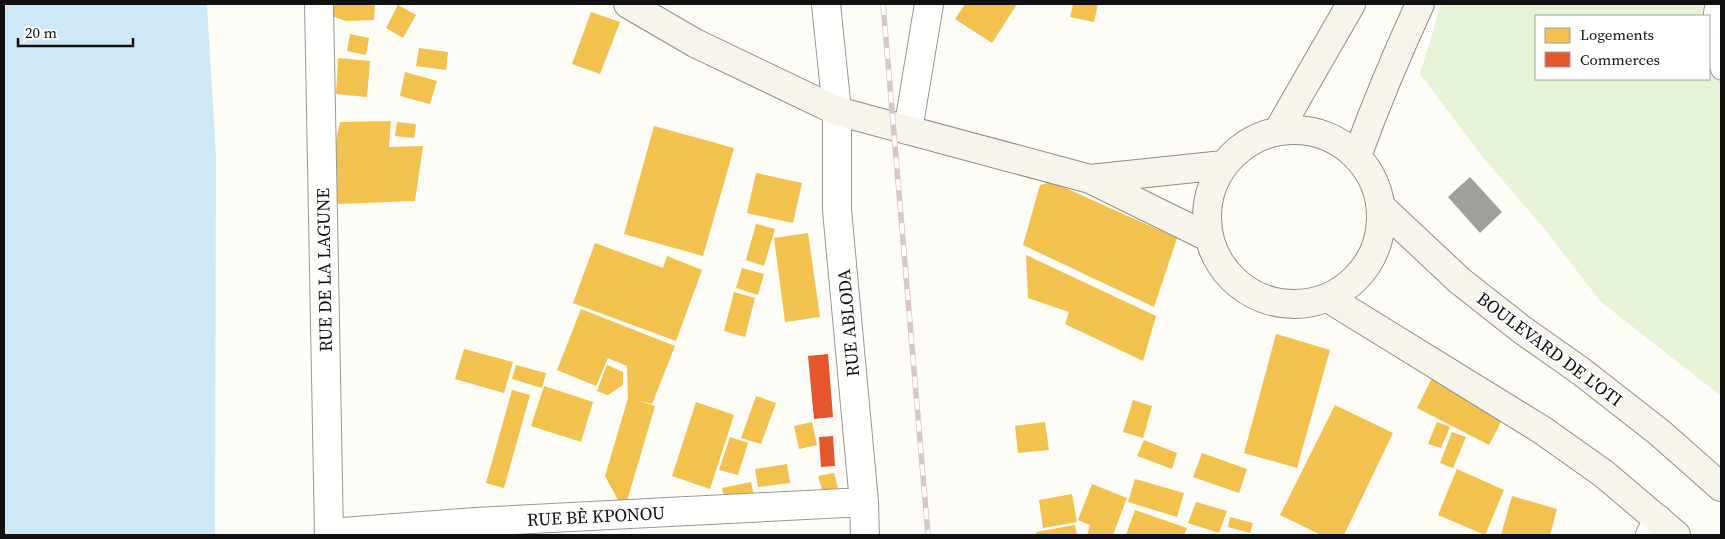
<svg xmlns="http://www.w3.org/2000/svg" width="1725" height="539" font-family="'Source Serif 4',serif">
<rect width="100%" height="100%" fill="#fdfcf7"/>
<path fill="#e7f3d7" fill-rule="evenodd" d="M1441,4H1721V396L1601,302L1543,227L1481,155L1420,74ZM1536,16H1709V79H1536Z"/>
<path fill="#cde8f7" d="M4,4H207L216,157L215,535H4Z"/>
<path fill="#f2c14e" d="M328,4H375L374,20L346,21L326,14Z
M965,4H1017L992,43L955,19Z
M1073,4H1098L1094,22L1070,17Z
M398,5L416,15L403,38L386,28Z
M591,12L620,22L600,74L572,64Z
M350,34L369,38L366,55L347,51Z
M419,48L448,52L446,70L416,66Z
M338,58L370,61L367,97L336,94Z
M405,72L437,81L430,104L400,96Z
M391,121L389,147L423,146L415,201L337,204L333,153L340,122Z
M397,122L416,124L414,138L395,136Z
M654,126L734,148L703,256L624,234Z
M756,173L802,183L793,223L747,213Z
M1052,182L1177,238L1154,307L1023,245L1040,185Z
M756,224L775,229L764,266L746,260Z
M808,233L820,317L785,322L774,238Z
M595,243L663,268L667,256L702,270L676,341L573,303Z
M1026,255L1156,316L1143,361L1065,324L1069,312L1028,298Z
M742,268L764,274L758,295L736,288Z
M734,292L755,298L745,337L724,331Z
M581,309L675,346L652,404L636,400L655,406L624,511L605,476L628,398L627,366L608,358L596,386L557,370Z
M1276,334L1330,350L1297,468L1244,453Z
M464,349L513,362L504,393L455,379Z
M516,365L546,373L542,388L512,379Z
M607,365L623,372V385L608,395L597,391Z
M1432,378L1504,416L1489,445L1417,408Z
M544,386L593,402L581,442L531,426Z
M512,390L530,395L504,488L486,483Z
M756,396L776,403L761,444L741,438Z
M1133,400L1152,406L1143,438L1123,432Z
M696,402L734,415L710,489L672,476Z
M1335,405L1393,433L1344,535H1321L1280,515Z
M812,422L817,445L799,449L794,426Z
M1045,422L1049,450L1018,453L1015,426Z
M1437,422L1450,427L1441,448L1428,444Z
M1452,432L1466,437L1453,468L1440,463Z
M730,437L748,443L738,475L719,470Z
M1144,440L1177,453L1172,469L1137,456Z
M1202,453L1247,469L1239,493L1193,477Z
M787,464L790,483L758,487L755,469Z
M1457,469L1504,490L1485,535L1438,515Z
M834,473L840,496L825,500L818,476Z
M1135,479L1184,493L1177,517L1128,502Z
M751,482L755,502L726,508L722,488Z
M1092,484L1127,498L1113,535H1087L1090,525L1078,520Z
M1072,494L1077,522L1043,528L1039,500Z
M1512,496L1557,509L1550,535H1501Z
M1196,502L1227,511L1219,533L1188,523Z
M1135,510L1187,528L1184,535H1126Z
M1230,517L1253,523L1250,533L1228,527Z
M1075,525L1077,535H1037L1036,532Z"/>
<path fill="#e4572e" d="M828,354L833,417L814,419L808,356Z
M833,436L835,466L821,467L819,437Z"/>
<path fill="#a19f9c" d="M1470,177L1502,212L1480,233L1448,197Z"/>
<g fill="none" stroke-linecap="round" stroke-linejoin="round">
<g stroke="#979795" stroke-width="21">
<path id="lane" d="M1715,4L1710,36L1721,70"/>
</g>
<g stroke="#979795" stroke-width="30">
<path id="street" d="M319,4L329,535
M826,4L837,111V210L864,502L865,535
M908,130L929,4
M329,533L475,522L864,502
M1650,535L1658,519"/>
</g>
<g stroke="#8e8d8b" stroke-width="30">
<path id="secondary" d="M628,4L695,43L837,111L1090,179L1208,237
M1207 217a87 87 0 1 1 174 0a87 87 0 1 1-174 0Z
M1278,131L1351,4
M1357,156C1376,104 1397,54 1420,4
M1090,179L1223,165
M1381,207L1460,281L1521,329L1582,372L1660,433L1721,487
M1328,298L1542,430L1604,474L1676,535"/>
</g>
<use href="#lane" stroke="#fffffe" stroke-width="19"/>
<use href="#street" stroke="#fffffe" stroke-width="28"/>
<use href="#secondary" stroke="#f6f4eb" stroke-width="28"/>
<g stroke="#d9c6c7" stroke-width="5.5">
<path id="rail" d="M883,4L928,535"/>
</g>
<use href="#rail" stroke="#fff" stroke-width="4" stroke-dasharray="11" stroke-linecap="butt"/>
</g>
<g text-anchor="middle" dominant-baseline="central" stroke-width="5" stroke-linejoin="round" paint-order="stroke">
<g font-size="18" fill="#111" stroke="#fff">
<text transform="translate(324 270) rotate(-91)">RUE DE LA LAGUNE</text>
<text transform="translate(848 323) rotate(-95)">RUE ABLODA</text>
<text transform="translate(1550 349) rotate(37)">BOULEVARD DE L'OTI</text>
<text transform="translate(596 516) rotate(-3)">RUE BÈ KPONOU</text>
</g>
</g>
<rect width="1725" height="539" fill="none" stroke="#111111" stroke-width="10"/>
<rect x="1535" y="15" width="175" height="65" fill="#ffffff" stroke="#a0a0a0"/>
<rect x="1545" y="28" width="25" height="15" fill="#f2c14e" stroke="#a0a0a0"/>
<text x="1580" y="40" font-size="15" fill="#111111">Logements</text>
<rect x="1545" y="52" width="25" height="15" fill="#e4572e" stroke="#a0a0a0"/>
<text x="1580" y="65" font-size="15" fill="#111111">Commerces</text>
<path d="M18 38v8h115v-8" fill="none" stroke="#111111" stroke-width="2.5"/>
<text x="25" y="38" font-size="15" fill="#111111" stroke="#ffffff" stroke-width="4" paint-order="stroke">20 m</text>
</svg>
